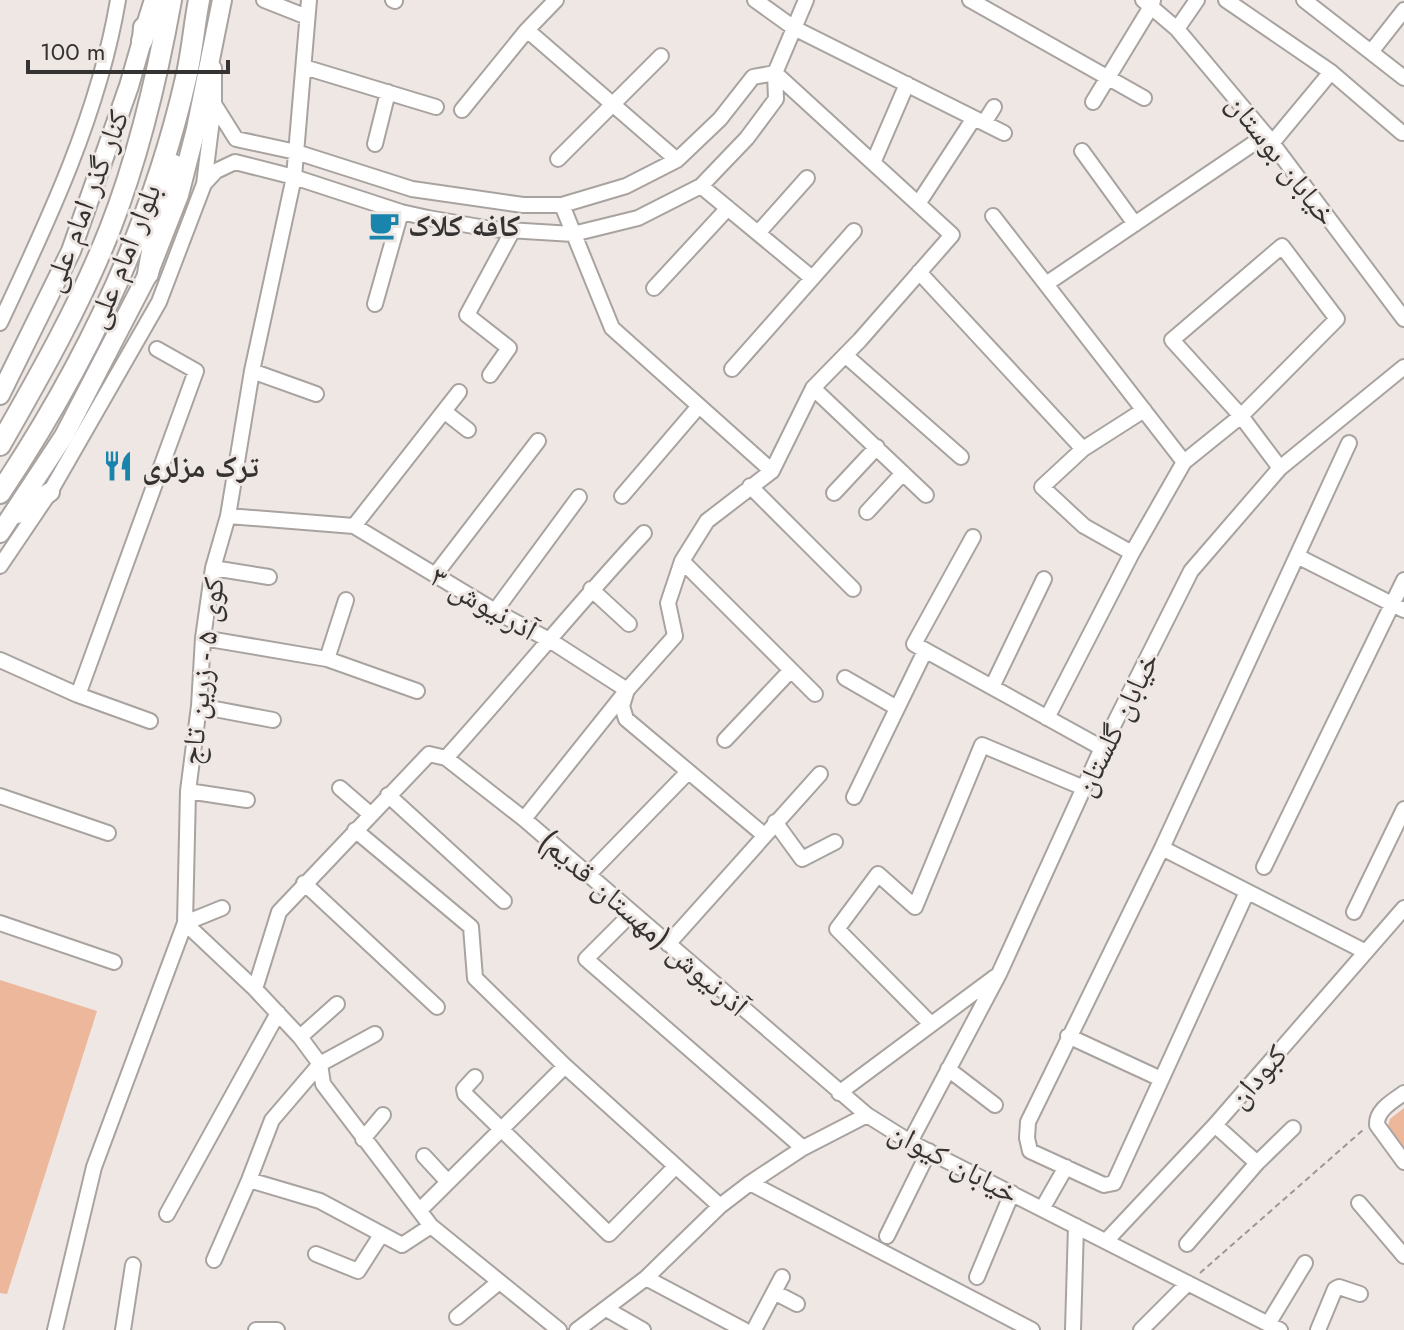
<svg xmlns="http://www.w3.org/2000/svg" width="1404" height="1330" font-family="Jost,'Noto Naskh Arabic',sans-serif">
<rect width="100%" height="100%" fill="#eee7e4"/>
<path fill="#ecb79a" d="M0,980L97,1011L7,1294L0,1293Z
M1404,1108V1152L1387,1130L1390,1119Z"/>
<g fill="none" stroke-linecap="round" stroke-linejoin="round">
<g stroke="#a9a3a0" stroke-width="18">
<path id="minor" d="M264,0L307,17
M393,0L395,1
M755,0L794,28L1004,133
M970,0L1144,98
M1143,0L1177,29L1266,135L1404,319
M1226,0L1331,72L1402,133
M1304,0L1404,78
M1177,29L1197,0
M527,30L677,160
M1371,52L1404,10
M304,67L436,107
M1093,102L1152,5L1153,0
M214,104L236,139L296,152L412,189L523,205H562L626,186L677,160L720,119L753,77L775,73
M462,110L527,30L556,0
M984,123L994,107
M1272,143L1331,72
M375,144L388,92
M1082,151L1135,224
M558,159L661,56
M873,163L907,84
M204,184L216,171L235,162L294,177L401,212L428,218L491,229L573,234L638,218L701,186L747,138L776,99L775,73L806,0
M701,186L812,278
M918,204L974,118
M562,205L612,328L772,471
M993,216L1184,462
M758,233L807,178
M1282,246L1337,319L1241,416L1172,340Z
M919,272L1083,449L1144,410
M1046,284L1266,135
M654,288L728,208
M375,304L401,212
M0,323C49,219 99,113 118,0
M845,355L961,457
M732,369L854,231
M252,371L316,394
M490,375L509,348L467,315L513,230
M813,388L926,495
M445,412L468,430
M1083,449L1042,487L1084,526L1132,553
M750,486L853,589
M834,493L877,447
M622,496L699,406
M867,512L903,473
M228,516L354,526L495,611L551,641L627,690L622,706L626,719L764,835
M354,526L459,392
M973,537L914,644L1102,748
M1297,556L1404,610
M682,561L815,694
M0,566L50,492L159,302L204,184L214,104V68
M213,568L269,577
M435,575L538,441
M591,589L629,624
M495,611L579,497
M203,638L327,659L417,691
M327,659L346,600
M0,660L78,695L150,721
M845,678L897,708
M992,687L1044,579
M78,695L196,371L157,349
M199,706L273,720
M1047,718L1132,553L1184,462L1241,416L1280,468
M725,740L791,670
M446,758C513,684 576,606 644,533
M340,788L370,814
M188,791L247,800
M388,795L504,901
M0,796L108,833
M854,797L925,651
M524,819L627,690L675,636L668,603L682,561L707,521L772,471L813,388L860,340L952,235L775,73
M775,822L802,859L835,842
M355,830L471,927L475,978L565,1066L720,1206
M1162,848L1364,951
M1264,867L1404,580
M588,875L688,772
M304,883L437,1007
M1247,892L1114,1183L1104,1185L1030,1151L1027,1138L1028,1122L1162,848L1349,443
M222,908L185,923L255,989L300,1037L320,1064L323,1084L431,1226L559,1330
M1354,912L1404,809
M632,913L586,959L803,1148
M0,923L114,962
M668,944L820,774
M255,989L279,912L429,754L446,758L524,819L867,1115
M931,1024L837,929L878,874L915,907L982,745L1084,788
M1068,1036L1161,1079
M300,1037L337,1004
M948,1069L995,1105
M475,1077L464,1089L465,1094L609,1234L675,1167
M839,1093L995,977
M1404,1093C1393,1101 1376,1110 1377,1125L1404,1162
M363,1139L383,1115
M910,1142L999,974L1102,748L1191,571L1280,468L1404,367
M424,1156L448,1182
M1257,1163L1293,1128
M249,1180L320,1201L402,1245L431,1226
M750,1183L1032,1330
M1359,1203L1404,1256
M1042,1209L1066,1167
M420,1210L565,1066
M167,1214L278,1013
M887,1236L929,1151
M1106,1241L1215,1125L1404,908
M1187,1244L1257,1163L1215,1125
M316,1254L358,1271L381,1235
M214,1260L249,1180L272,1120L320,1064L375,1034
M977,1277L1012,1193
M646,1278L744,1330
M774,1292L797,1304
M608,1310L643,1330
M457,1317L499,1282
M1268,1324L1305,1263
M55,1330L94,1167L185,923L188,791L199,706L203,638L213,568L228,516L252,371L294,177L309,0
M123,1330L133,1265
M256,1330H277
M577,1330L646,1278L720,1206L750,1183L803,1148L867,1115L910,1142L1280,1330
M754,1330L782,1277
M1073,1330L1076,1226
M1141,1330L1188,1283
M1318,1330L1335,1289L1339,1287L1360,1294"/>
</g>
<g stroke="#a9a3a0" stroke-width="22">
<path id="major" d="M0,395L71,251L129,86L142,41L143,27
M17,514L50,492
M0,533L64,436L148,274L179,195L196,129L222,0"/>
</g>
<g stroke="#a9a3a0" stroke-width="24">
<path id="highway" d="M142,41L155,0
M148,274L156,229L174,165
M0,445C40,375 80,305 110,229C139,155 157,78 171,0
M0,493C84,367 152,227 186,78C192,53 194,26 199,0"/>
</g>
<path stroke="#9c9795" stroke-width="2" stroke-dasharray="6 4" stroke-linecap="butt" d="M1200,1273L1363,1130"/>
<use href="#minor" stroke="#fff" stroke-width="14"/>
<use href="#major" stroke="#fff" stroke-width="18"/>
<use href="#highway" stroke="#fff" stroke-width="20"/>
</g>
<defs>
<g id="cafe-bare" transform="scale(2.4)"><path d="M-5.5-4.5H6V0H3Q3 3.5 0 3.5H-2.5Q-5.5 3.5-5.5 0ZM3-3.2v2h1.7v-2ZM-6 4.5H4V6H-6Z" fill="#1985ad" stroke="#eee7e4" stroke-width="2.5" paint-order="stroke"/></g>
<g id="restaurant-bare" transform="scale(2.4)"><path d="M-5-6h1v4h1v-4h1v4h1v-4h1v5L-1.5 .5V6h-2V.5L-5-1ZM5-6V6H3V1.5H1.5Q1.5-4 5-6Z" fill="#1985ad" stroke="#eee7e4" stroke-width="2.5" paint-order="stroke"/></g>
</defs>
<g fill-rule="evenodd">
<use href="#cafe-bare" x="384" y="225"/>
<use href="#restaurant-bare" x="118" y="466"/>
</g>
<g text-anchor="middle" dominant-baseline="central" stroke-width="6" stroke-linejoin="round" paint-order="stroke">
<g font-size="30" fill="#353332" stroke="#eee7e4">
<text transform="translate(1282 159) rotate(52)">خیابان بوستان</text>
<text transform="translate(85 201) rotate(-69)">کنار گذر امام علی</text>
<text transform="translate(123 256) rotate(-68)">بلوار امام علی</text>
<text transform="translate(484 603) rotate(30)">آذرنیوش ۳</text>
<text transform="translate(202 671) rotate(-83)">کوی ۵ - زرین تاج</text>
<text transform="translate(1116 724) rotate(-64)">خیابان گلستان</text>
<text transform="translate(644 923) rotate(41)">آذرنیوش (مهستان قدیم)</text>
<text transform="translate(1257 1076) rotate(-49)">کبودان</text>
<text transform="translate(954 1162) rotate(28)">خیابان کیوان</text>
</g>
<g font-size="30" font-weight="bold" fill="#353332" stroke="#eee7e4" text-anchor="start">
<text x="408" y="225">کافه کلاک</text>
<text x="142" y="466">ترک مزلری</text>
</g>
</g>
<path d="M28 60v12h200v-12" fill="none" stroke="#353332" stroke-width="4"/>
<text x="40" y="60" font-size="24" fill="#353332" stroke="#eee7e4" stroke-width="6" paint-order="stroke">100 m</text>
</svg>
